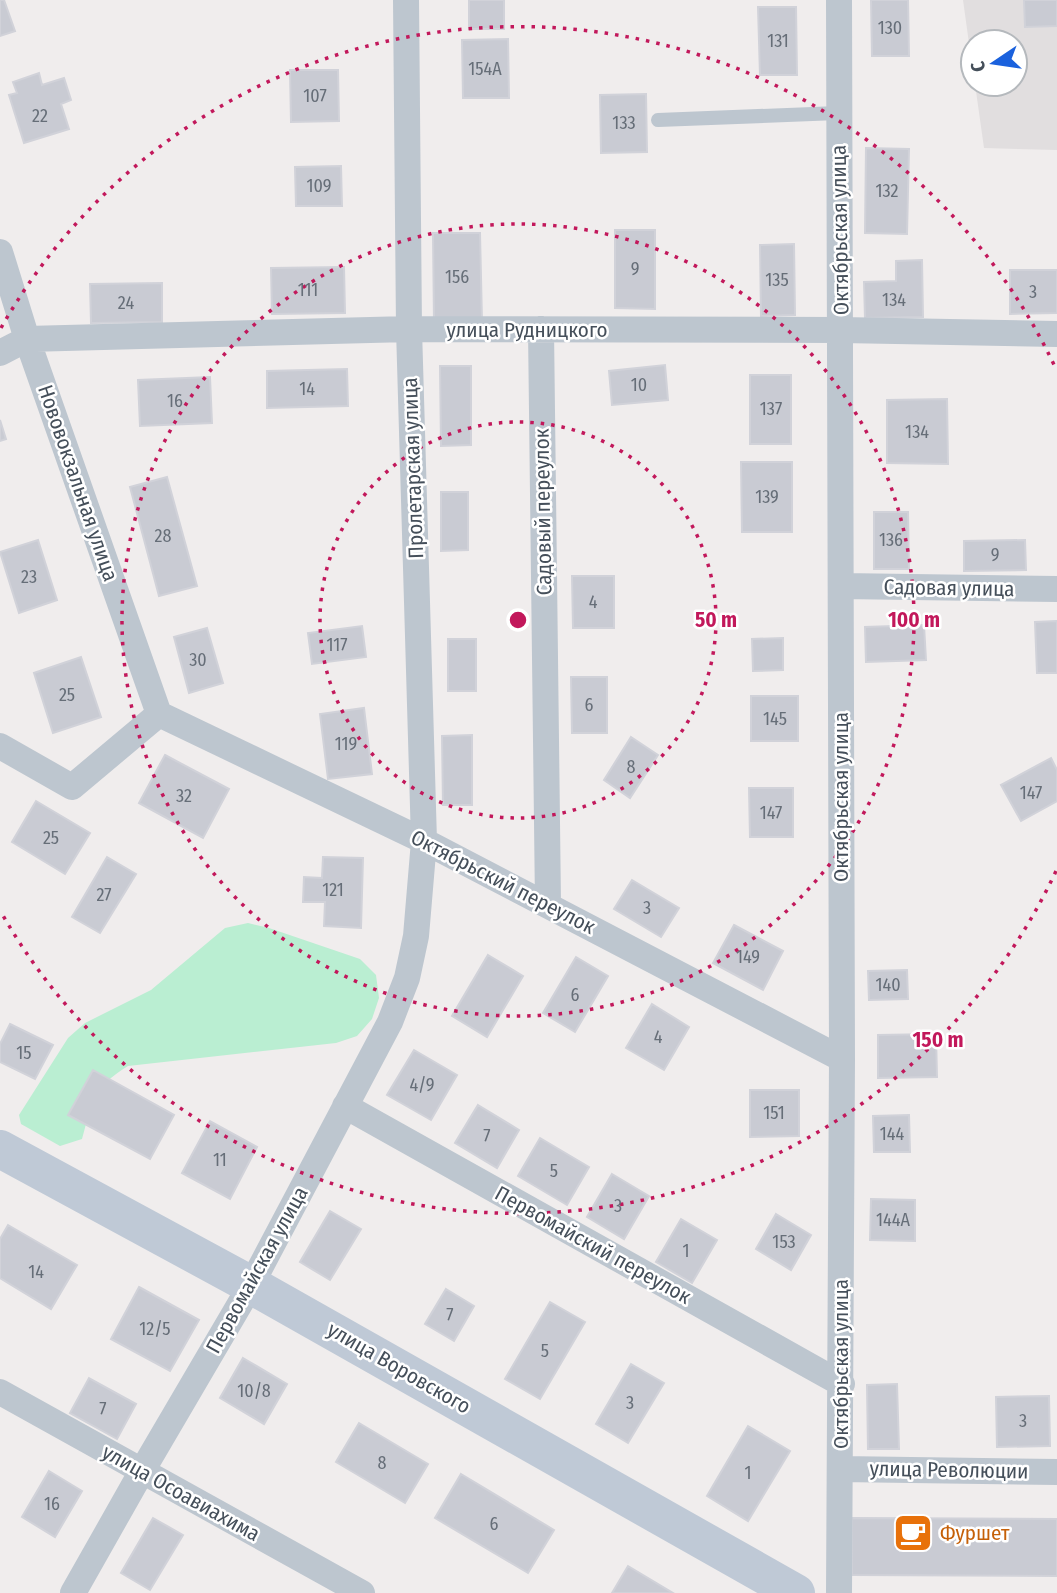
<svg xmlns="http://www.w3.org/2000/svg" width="1057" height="1593" font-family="'Fira Sans Condensed',sans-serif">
<rect width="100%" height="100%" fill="#f0eded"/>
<path fill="#e1dedf" d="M963,0H1057V150L984,148L975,84H1015V42H973V72Z"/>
<path fill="#baeed2" d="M248,923L269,928L360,959L376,975L379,998L372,1019L357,1036L336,1043L128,1066C92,1088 93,1101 82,1139L60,1146L21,1124L19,1115L68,1038L85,1023L151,990L225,928Z"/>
<path fill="#c9cbd3" stroke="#d1d2d9" stroke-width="2" d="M0,0H4L15,31L0,36Z
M469,0H504V29H469Z
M871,0H908L909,56H872Z
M1024,0H1057V26L1025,27Z
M758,7H796L797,75H760Z
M508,39L509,98H463L462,40Z
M290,70H338L339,121L291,122Z
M39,73L42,85L64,78L71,100L61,104L69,129L24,143L9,95L17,93L13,82Z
M646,94L647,152L601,153L600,95Z
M866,148L909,149L907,234L865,233Z
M341,166L342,206H296L295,167Z
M615,230H655V309L615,308Z
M433,233H480L482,321L434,322Z
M794,244L795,315L761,316L760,245Z
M922,260L923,317L865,318L864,282L896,281V261Z
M344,267L345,313L272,314L271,268Z
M1010,270H1057V313L1010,314Z
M162,283V322L91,323L90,284Z
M665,365L668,400L612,405L609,371Z
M440,366H471V445L441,446Z
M347,369L348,406L267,408V371Z
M750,375H791V444H750Z
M210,377L212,423L140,426L138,380Z
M947,399L948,464L887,463V400Z
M0,420L6,439L0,441Z
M741,462H792V532H742Z
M167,477L197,586L159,596L130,487Z
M441,492H468V550L441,551Z
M874,512H908L909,569H874Z
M38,540L57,600L19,613L0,552Z
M1025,540L1026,570L964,571V541Z
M572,576H614V628H573Z
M1057,621V673H1037L1035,622Z
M924,625L926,660L866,662L865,627Z
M362,626L366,657L312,664L308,633Z
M207,628L223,683L189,693L174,637Z
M783,638V670L753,671L752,639Z
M448,639H476V691H448Z
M81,657L101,717L53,733L34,673Z
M571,677H607V733H572Z
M751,696H798V741H751Z
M364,708L372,774L328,779L320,714Z
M472,735V805H443L442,736Z
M631,737L658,755L630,798L604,780Z
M165,755L229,789L203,838L139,803Z
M1051,758L1057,770V801L1021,821L1001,785Z
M749,788H793V837H750Z
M36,801L90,833L65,874L12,842Z
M107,857L136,874L100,933L72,917Z
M323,857L363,858L361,928L324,926L325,902H303L304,877L322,878Z
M632,880L679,908L661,937L614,909Z
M734,925L783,951L763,990L713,963Z
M488,955L523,976L487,1037L452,1016Z
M576,957L608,976L575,1032L543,1013Z
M907,970L908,999L869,1000L868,971Z
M652,1004L689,1027L664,1070L626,1048Z
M10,1024L53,1045L35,1079L0,1062V1044Z
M936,1034L937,1077L878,1078V1035Z
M414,1050L457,1075L431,1120L387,1095Z
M93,1070L174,1115L150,1159L68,1115Z
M750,1090H799V1136L750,1137Z
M478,1105L519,1130L497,1168L455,1143Z
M909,1115L910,1152H874L873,1116Z
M210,1121L257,1147L230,1199L182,1173Z
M540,1138L589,1167L567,1205L518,1176Z
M612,1174L649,1196L624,1239L587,1217Z
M871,1199L915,1200V1241L870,1240Z
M330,1211L361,1229L330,1280L300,1262Z
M776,1214L811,1235L791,1270L756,1249Z
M681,1219L717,1240L692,1283L656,1262Z
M8,1225L77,1265L51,1309L0,1278V1239Z
M139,1287L199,1320L170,1371L111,1339Z
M446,1289L474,1306L454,1341L425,1324Z
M550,1302L585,1322L540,1399L505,1379Z
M243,1358L287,1384L264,1424L220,1398Z
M631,1364L664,1383L628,1443L596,1424Z
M89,1378L136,1404L117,1439L70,1413Z
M897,1384L899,1449H868L867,1385Z
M1049,1396L1050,1446L997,1447L996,1397Z
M359,1423L428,1464L405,1503L336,1462Z
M748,1426L790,1451L748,1521L707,1496Z
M49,1471L82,1491L55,1537L22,1517Z
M461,1474L554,1530L528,1573L435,1518Z
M153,1518L183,1535L150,1590L121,1573Z
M852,1518L1057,1519V1576L852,1575Z
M628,1566L673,1593H612Z"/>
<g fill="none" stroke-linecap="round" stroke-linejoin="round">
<path stroke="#bdc6cf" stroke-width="14" d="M658,120L838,113"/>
<path stroke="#bdc6cf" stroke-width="26" d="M0,252L27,339L159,714
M541,329L548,904
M0,353L27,339L409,329L841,330L1057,334
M841,586L1057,589
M159,714L424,841L842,1059
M0,746L72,787L159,714
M345,1106L842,1384
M0,1392L362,1593
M840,1469L1057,1472
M73,1593L142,1471L251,1285L390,1022L407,978L416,936L424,841L409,329L406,0
M839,1593L842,1059L839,0"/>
<path stroke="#bfc9d6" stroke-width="38" d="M0,1149L251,1285L796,1593"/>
</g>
<g fill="none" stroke="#c2185b" stroke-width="3.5" stroke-dasharray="3.5 7">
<circle cx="518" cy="620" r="198"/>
<circle cx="518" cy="620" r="396"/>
<path d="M1056 871A594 594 0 0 1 1 912M1 328A594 594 0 0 1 1056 369"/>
</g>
<defs>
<g id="cafe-square" transform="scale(2.0125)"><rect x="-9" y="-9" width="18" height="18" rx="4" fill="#e8710a" stroke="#fff"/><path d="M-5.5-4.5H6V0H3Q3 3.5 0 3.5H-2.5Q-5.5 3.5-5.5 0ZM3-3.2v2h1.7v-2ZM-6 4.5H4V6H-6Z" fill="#fff"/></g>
</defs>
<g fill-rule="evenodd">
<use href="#cafe-square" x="913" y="1533"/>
</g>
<g text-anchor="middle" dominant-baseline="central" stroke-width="5" stroke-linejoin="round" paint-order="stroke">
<g font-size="18" fill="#666e78">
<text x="890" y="28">130</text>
<text x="778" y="41">131</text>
<text x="485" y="69">154А</text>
<text x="315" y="96">107</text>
<text x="40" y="116">22</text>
<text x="624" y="123">133</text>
<text x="319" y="186">109</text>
<text x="887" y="191">132</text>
<text x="635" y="269">9</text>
<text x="457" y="277">156</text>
<text x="777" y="280">135</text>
<text x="308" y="290">111</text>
<text x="1033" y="292">3</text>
<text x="894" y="300">134</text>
<text x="126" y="303">24</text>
<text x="639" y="385">10</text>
<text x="307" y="389">14</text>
<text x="175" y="401">16</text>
<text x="771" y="409">137</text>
<text x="917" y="432">134</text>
<text x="767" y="497">139</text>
<text x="163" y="536">28</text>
<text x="891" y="540">136</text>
<text x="995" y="555">9</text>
<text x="29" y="577">23</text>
<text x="593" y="602">4</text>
<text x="337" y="645">117</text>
<text x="198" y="660">30</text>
<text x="67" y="695">25</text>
<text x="589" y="705">6</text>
<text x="775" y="719">145</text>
<text x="346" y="744">119</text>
<text x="631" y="767">8</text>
<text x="1031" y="793">147</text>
<text x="184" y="796">32</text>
<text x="771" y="813">147</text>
<text x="51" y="838">25</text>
<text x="333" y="890">121</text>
<text x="104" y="895">27</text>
<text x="647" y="908">3</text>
<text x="748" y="957">149</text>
<text x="888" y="985">140</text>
<text x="575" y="995">6</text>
<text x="658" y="1037">4</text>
<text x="24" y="1053">15</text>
<text x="422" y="1085">4/9</text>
<text x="774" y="1113">151</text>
<text x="892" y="1134">144</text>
<text x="487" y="1136">7</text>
<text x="220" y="1160">11</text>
<text x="554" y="1171">5</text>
<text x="618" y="1206">3</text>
<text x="893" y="1220">144А</text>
<text x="784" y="1242">153</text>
<text x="686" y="1251">1</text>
<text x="36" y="1272">14</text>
<text x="450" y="1315">7</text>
<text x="155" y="1329">12/5</text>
<text x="545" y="1351">5</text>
<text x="254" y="1391">10/8</text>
<text x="630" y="1403">3</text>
<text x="103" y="1409">7</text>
<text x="1023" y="1421">3</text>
<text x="382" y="1463">8</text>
<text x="748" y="1473">1</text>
<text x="52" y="1504">16</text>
<text x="494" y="1524">6</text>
</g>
<g font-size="21" fill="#454f5a" stroke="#fff">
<text transform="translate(840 230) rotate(-91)">Октябрьская улица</text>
<text x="527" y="330">улица Рудницкого</text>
<text transform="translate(413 468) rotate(-92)">Пролетарская улица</text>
<text transform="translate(78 483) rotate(71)">Нововокзальная улица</text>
<text transform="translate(543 512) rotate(-91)">Садовый переулок</text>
<text transform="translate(949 588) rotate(1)">Садовая улица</text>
<text transform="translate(841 797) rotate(-90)">Октябрьская улица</text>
<text transform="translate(503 882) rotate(27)">Октябрьский переулок</text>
<text transform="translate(593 1245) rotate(29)">Первомайский переулок</text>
<text transform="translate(257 1270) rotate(-61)">Первомайская улица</text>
<text transform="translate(841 1364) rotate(-90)">Октябрьская улица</text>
<text transform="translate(399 1368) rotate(30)">улица Воровского</text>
<text transform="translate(949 1470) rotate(1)">улица Революции</text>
<text transform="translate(181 1493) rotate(29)">улица Осоавиахима</text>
</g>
<g font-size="21" fill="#c56008" stroke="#fff" text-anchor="start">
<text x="940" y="1533">Фуршет</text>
</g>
</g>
<circle cx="518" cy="620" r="10" fill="#c2185b" stroke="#fff" stroke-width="3.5"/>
<g font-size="21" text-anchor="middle" font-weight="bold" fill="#c2185b" stroke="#fff" stroke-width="5" stroke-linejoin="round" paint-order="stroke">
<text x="716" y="627">50 m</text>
<text x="914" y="627">100 m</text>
<text x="938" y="1047">150 m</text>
</g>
<g transform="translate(994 63) rotate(257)"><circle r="33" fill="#ffffff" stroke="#b5b9bd" stroke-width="2"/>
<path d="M0-5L12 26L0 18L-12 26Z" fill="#1a61dd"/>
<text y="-10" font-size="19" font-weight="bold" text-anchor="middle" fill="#454f5a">С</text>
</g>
</svg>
